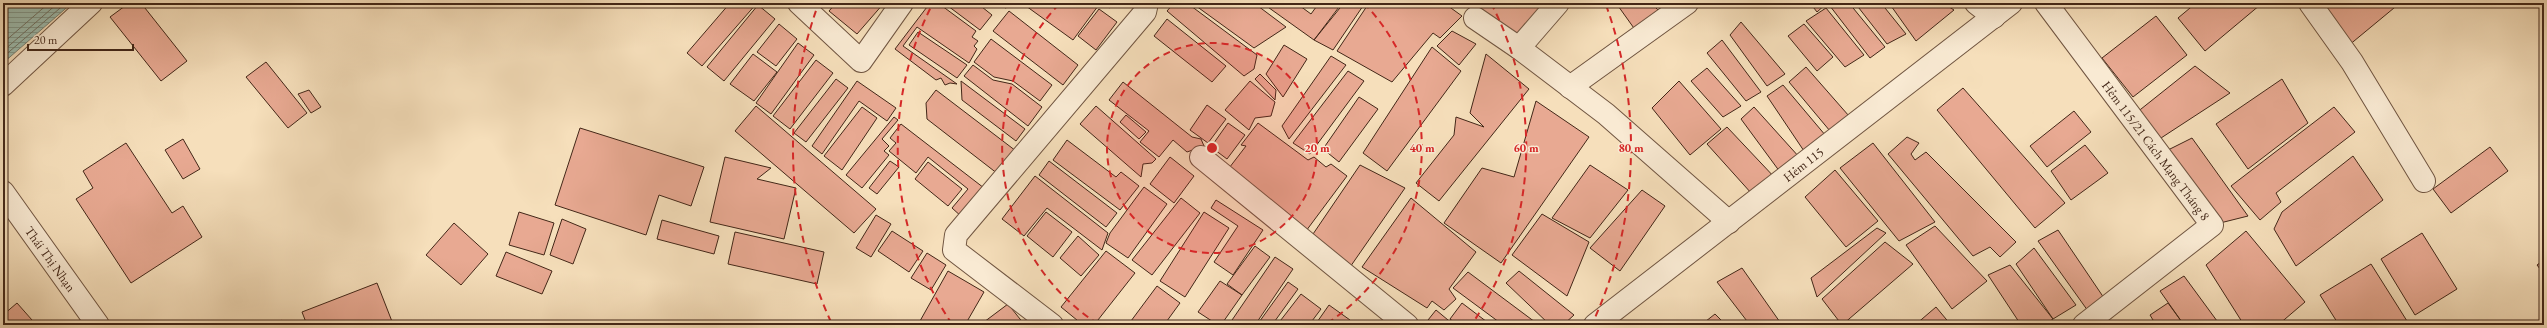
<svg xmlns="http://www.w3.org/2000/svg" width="2547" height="328" font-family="'EB Garamond',serif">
<defs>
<pattern id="water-rules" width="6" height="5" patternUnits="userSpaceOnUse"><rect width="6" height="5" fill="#9dbdb0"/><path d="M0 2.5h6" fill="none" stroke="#829a8e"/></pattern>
</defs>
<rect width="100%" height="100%" fill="#f6dfbb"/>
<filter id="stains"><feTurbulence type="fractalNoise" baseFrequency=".005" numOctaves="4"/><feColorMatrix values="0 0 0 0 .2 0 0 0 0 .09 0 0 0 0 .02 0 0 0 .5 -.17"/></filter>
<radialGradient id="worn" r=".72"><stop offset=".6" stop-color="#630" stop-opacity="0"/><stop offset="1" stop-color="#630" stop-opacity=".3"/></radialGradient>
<path fill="url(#water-rules)" stroke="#798173" d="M3,3H72L3,63Z"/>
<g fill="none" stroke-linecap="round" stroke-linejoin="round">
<path stroke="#707264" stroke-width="1" d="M3,43L49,3
M3,51L58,3
M3,57L66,3"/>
</g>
<path fill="#e8a992" stroke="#432718" d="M129,3H141L187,61L161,81L110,17Z
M730,3H757L702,66L687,53Z
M836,3H884L857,34L829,11Z
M930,3H938L976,31L972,37L978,41L974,46L977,49L969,63L917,27L903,46L957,84L950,83L945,85L941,78L936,80L895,49Z
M944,3H977L992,15L980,30Z
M1001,3H1022L1005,8Z
M1029,3H1095L1098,6L1073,40L1026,6Z
M1103,3H1114L1110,8Z
M1174,3H1187L1257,55L1254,69L1244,76L1167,11Z
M1192,3H1254L1286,27L1254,48Z
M1266,3H1296L1311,14L1319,3H1342L1314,40L1265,5Z
M1344,3H1365L1333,50L1314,40Z
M1369,3H1444L1462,16L1440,38L1433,33L1392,82L1337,51Z
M1475,3H1549L1518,40Z
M1616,3H1651L1661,13L1636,31Z
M1656,3H1674L1661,9Z
M1810,3H1827L1817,12Z
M1834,3H1849L1885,47L1870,58L1830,6Z
M1855,3H1881L1906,34L1887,44Z
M1889,3H1943L1954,10L1916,41Z
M2196,3H2258L2260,5L2205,51L2178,18Z
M2312,3H2400L2348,46Z
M758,5L775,19L724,81L707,67Z
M1826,8L1864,55L1845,67L1806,21Z
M1099,9L1117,22L1096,50L1078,36Z
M1009,11L1078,65L1063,85L993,31Z
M2156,16L2187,55L2133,97L2102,58Z
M1167,19L1226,66L1212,82L1154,36Z
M1741,22L1785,74L1767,86L1730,35Z
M779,24L797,39L776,66L757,52Z
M1804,24L1833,57L1817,71L1788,36Z
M1452,31L1476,44L1459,65L1437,46Z
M918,32L967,65L957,78L909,45Z
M991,39L1052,85L1040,101L1013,81L994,77L974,62Z
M1722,40L1761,92L1746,101L1707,53Z
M798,43L814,55L771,114L756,103Z
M1284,45L1307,59L1283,97L1266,74Z
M1432,47L1461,71L1387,171L1363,153Z
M753,54L777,72L754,101L730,84Z
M1486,54L1529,89L1439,201L1416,183L1454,135L1456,117L1484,127L1470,113Z
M1331,56L1346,65L1289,139L1282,126Z
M816,60L833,73L790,129L773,116Z
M266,62L307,113L288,128L246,77Z
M973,65L993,80L1012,84L1042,107L1028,126L964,76Z
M2195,66L2230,93L2161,138L2131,117Z
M1806,67L1849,116L1830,131L1789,82Z
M1707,68L1741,106L1723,117L1691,81Z
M1348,71L1364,81L1310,154L1293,143Z
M1260,74L1276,90L1275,100L1255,79Z
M836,79L848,88L806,142L794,133Z
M2282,79L2308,123L2248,169L2216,124Z
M857,81L896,108L887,121L859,101L822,154L812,146Z
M961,81L1025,129L1016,141L962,100Z
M1250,81L1275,102L1271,116L1255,118L1249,130L1225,110Z
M1679,81L1721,129L1690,155L1652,108Z
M1123,82L1192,137L1201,139L1204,146L1187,152L1173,140L1159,157L1140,142L1149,131L1109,100Z
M1783,85L1826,136L1804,151L1767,96Z
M1963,88L2065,203L2035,228L1937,110Z
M309,90L321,107L311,113L298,94Z
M936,90L1016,151L998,174L927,119L926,103Z
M1359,97L1378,109L1339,162L1323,149Z
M1536,101L1589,137L1501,263L1444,223L1482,168L1514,177Z
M1207,105L1226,119L1208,143L1190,130Z
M756,106L876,209L854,233L735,131Z
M1096,106L1156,159L1152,163L1143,164L1141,177L1080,124Z
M862,107L877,118L842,170L824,156Z
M1754,107L1800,158L1780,172L1741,119Z
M2334,107L2355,132L2276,193L2281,202L2260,220L2231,186Z
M2074,111L2091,132L2047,167L2030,146Z
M1126,115L1146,132L1139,139L1120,122Z
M894,117L898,120L882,139L889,146L884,151L889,155L862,188L846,175Z
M1228,123L1245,135L1227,159L1211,147Z
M1258,123L1308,160L1314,157L1326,167L1331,164L1347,176L1306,231L1226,172L1246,146L1241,145Z
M901,124L984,188L962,217L952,208L968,189L928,157L916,173L889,151L896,143L890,138Z
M1727,127L1777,180L1752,194L1707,144Z
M580,128L704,167L691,206L659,195L646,235L555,205Z
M1907,137L1919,143L1911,154L1915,160L1926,152L2016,242L2000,257L1990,247L1973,256L1888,154Z
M2192,138L2248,216L2212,225L2164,152Z
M183,139L200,169L183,179L165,150Z
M1067,140L1116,177L1121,172L1139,186L1120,210L1053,160Z
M126,143L172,213L183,206L202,237L131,283L76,199L93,188L83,171Z
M1873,143L1935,222L1899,241L1840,168Z
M2085,145L2108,173L2071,200L2051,171Z
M2490,147L2508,171L2451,213L2433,189Z
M2353,156L2383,200L2296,266L2274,229L2282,212Z
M725,157L771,168L757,179L796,188L784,239L710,222Z
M1170,157L1194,176L1174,203L1150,184Z
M890,161L899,167L877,194L869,188Z
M1049,161L1117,213L1106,227L1039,175Z
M928,162L962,189L948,206L915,179Z
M1360,165L1405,188L1348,270L1311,237Z
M1590,165L1628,190L1590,238L1552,218Z
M1835,170L1878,221L1846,247L1805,197Z
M1035,176L1108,233L1102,250L1047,208L1024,236L1002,219Z
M1144,187L1167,204L1128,258L1106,243L1110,233Z
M1642,190L1665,206L1620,271L1590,248Z
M1181,198L1200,213L1152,275L1132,260Z
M1411,198L1476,252L1449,289L1456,299L1444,310L1432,301L1427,308L1362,267Z
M1216,200L1263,230L1233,275L1214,262L1238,226L1211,208Z
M519,212L554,223L544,255L509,245Z
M1046,212L1072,232L1053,257L1027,236Z
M1204,212L1229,228L1185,297L1160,281Z
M1542,214L1589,242L1567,296L1512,255Z
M876,215L891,224L871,257L856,248Z
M562,219L586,229L573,264L550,255Z
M662,220L719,236L714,254L657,239Z
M454,223L488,254L461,285L426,255Z
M1935,226L1987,281L1952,309L1906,245Z
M1877,228L1886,233L1817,297L1811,278Z
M2058,230L2104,298L2088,311L2038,241Z
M892,231L923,251L909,272L878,251Z
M2246,231L2305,302L2278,325H2244L2206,265Z
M735,232L824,252L817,284L728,264Z
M2422,233L2457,289L2415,315L2381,259Z
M1078,236L1099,255L1081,276L1060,258Z
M1885,242L1913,264L1842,325L1822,299Z
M1255,246L1270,257L1242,295L1227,284Z
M2034,248L2076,305L2053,319L2016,264Z
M1106,251L1135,273L1094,325H1083L1061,307Z
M506,252L552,271L542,294L496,276Z
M927,253L946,265L931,290L911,278Z
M1275,257L1293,269L1255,325H1232L1230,323Z
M2544,260V274L2537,265Z
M2371,264L2407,321L2400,325H2339L2320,295Z
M2010,265L2053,319L2044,325H2021L1988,275Z
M1742,268L1782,325H1750L1717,282Z
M948,271L984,292L965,325H926L920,321Z
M1519,271L1574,315L1563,325H1550L1506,283Z
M1468,272L1539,325H1503L1453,288Z
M2184,276L2220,325H2184L2160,291Z
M1220,281L1242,295L1221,325H1218L1198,312Z
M1288,282L1298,289L1272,325H1257Z
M377,283L393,324L307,325L302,312Z
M1157,286L1180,303L1164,325H1128Z
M1301,294L1321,309L1309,325H1277Z
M17,303L32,320L26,325H3V315Z
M1462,303L1491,325H1458L1450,319Z
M2168,303L2184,325H2156L2150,315Z
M1008,304L1024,324L1022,325H980Z
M1329,305L1350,320L1346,325H1315Z
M1936,307L1951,325H1915Z
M1436,310L1454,325H1424Z
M1715,314L1726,325H1701Z
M282,320L287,325H276Z"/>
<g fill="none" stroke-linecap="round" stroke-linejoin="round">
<g stroke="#705541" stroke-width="24">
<g id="minor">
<path d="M799,3L861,61L902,3"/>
<path d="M1976,3L1994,17"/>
<path id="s1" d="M2046,3L2212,225L2084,325"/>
<path d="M2310,3L2352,62L2424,181"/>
<path d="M1475,18L1519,48L1606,114L1729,222"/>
<path d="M1519,48L1558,3"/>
<path d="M3,85L91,3"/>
<path d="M1570,87L1687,3"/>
<path d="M1201,157L1407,325"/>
<path id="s2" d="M3,192L98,325"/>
<path d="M1052,325L954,250L956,235L1145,12L1147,3"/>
<path id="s3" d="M1595,325L2011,3"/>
</g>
</g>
<use href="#minor" stroke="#f9ead3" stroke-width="22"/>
</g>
<circle cx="1212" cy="148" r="105" fill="#d62828" fill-opacity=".12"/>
<g fill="none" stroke="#d62828" stroke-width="2" stroke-dasharray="7 5">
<circle cx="1212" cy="148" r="105"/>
<path d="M1098 324A210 210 0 0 1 1060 3M1364 3A210 210 0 0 1 1326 324"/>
<path d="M952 324A314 314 0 0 1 933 3M1491 3A314 314 0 0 1 1472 324"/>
<path d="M831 322A419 419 0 0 1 818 5M1606 5A419 419 0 0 1 1593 322"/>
</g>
<g text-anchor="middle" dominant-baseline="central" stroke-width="3" stroke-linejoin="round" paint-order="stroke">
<g font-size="13" fill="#432718" stroke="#f9ead3">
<text stroke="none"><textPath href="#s1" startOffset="184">Hẻm 115/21 Cách Mạng Tháng 8</textPath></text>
<text stroke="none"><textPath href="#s3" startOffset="263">Hẻm 115</textPath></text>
<text stroke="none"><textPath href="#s2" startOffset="82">Thái Thị Nhạn</textPath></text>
</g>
</g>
<circle cx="1212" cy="148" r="6" fill="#d62828" stroke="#f9ead3" stroke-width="2"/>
<g font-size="12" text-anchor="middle" font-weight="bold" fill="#d62828" stroke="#f9ead3" stroke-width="3" stroke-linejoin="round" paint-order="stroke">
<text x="1317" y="152">20 m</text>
<text x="1422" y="152">40 m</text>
<text x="1526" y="152">60 m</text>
<text x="1631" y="152">80 m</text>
</g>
<rect width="2547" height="328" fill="none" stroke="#f6dfbb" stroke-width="16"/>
<rect x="4" y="4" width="2539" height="320" fill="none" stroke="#432718" stroke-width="2"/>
<rect x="8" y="8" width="2531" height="312" fill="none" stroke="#432718"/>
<path d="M28 44v6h105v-6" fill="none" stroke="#432718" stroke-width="2"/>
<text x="34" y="44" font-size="12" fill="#432718" stroke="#f9ead3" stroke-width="3" paint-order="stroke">20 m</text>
<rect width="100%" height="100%" filter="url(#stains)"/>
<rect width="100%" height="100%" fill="url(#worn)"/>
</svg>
